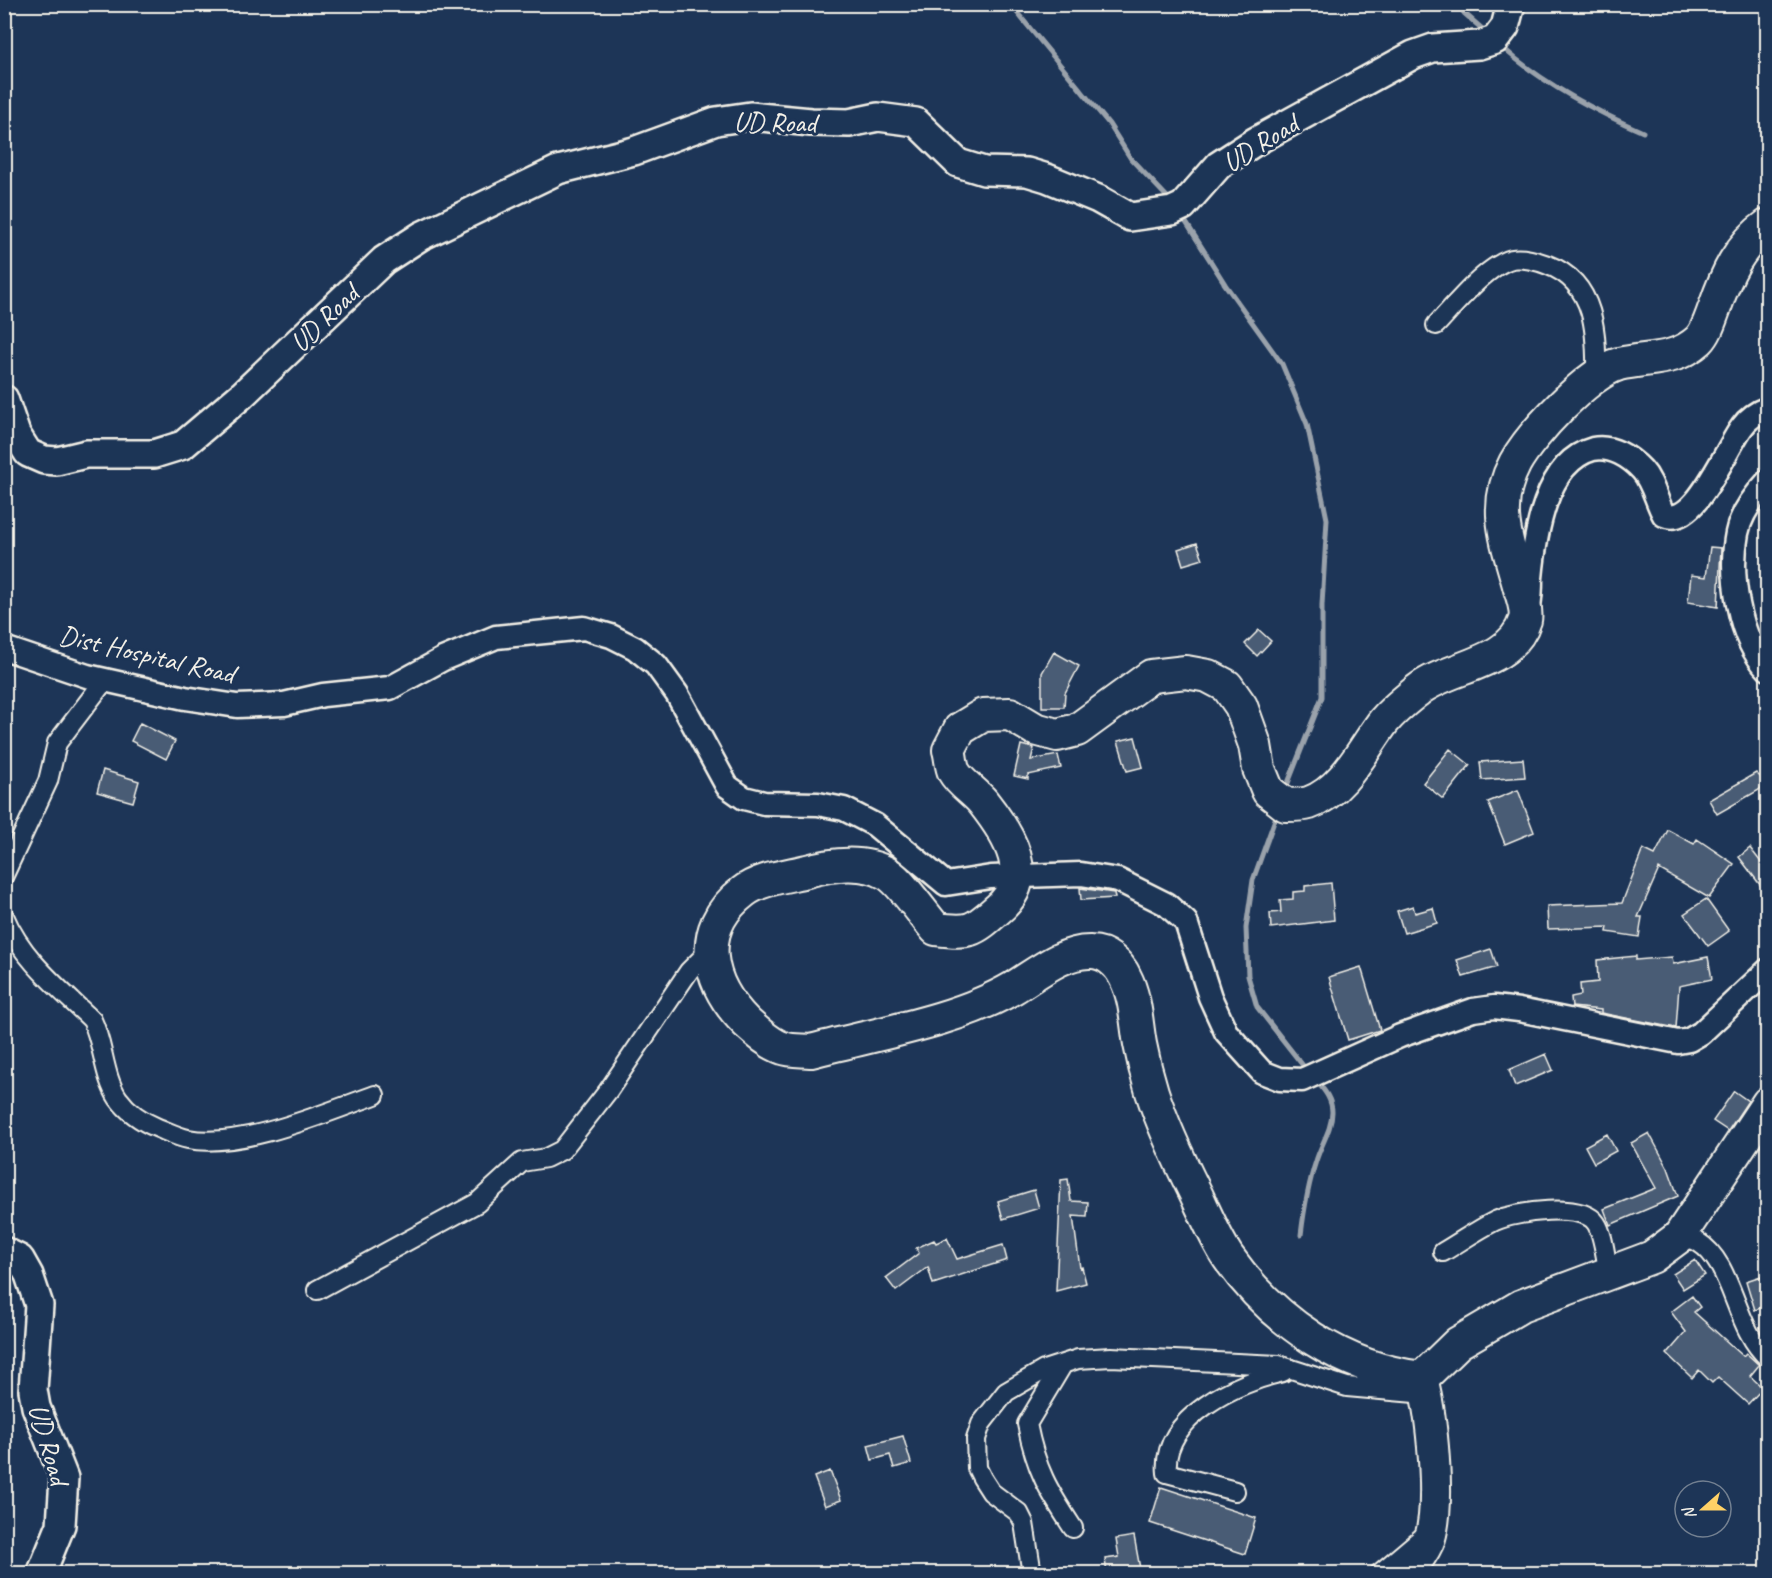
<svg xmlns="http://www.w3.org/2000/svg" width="1772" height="1578" font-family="Caveat,sans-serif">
<rect width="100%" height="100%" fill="#1d3557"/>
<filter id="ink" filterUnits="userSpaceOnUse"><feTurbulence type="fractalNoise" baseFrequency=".0167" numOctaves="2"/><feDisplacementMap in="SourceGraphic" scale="12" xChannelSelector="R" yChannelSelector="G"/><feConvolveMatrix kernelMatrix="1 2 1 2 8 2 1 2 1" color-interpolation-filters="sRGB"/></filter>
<g filter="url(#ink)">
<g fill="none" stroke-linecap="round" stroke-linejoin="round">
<path stroke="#9aa2ab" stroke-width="5" d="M1010,4L1109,124L1131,159L1171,201
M1459,4L1464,13L1488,34
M1501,46C1541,83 1593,110 1643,132
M1182,216L1225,284
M1224,283L1282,364L1307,424L1327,519L1322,605V697L1288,783
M1275,819L1253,880L1246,928L1248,976L1257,1007L1308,1072
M1301,1235C1304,1210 1308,1185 1316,1161C1321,1144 1332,1129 1332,1112C1332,1098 1323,1089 1315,1079"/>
</g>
<path fill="#485b74" stroke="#f4f1e8" stroke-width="1.5" d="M1197,543L1203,559L1183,565L1178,549Z
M1710,547L1721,548L1718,607L1688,602L1691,575L1706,577Z
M1259,630L1271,641L1257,656L1245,644Z
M1054,652L1079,666L1065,693L1064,707H1042V673Z
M140,723L175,741L166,759L131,741Z
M1135,737L1143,767L1127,771L1118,741Z
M1021,745L1034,748L1031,760L1058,755L1061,768L1028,775V779L1014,776Z
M1450,749L1470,765L1443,799L1423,783Z
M1523,759L1525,777L1482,780L1480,762Z
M103,770L139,781L133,802L97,792Z
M1756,773L1766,782L1759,790L1717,814L1709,800Z
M1518,790L1534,832L1505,844L1488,802Z
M1668,830L1694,844L1697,839L1734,864L1709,898L1659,869L1638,917H1642L1639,937L1607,932L1608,927L1548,929L1547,906L1622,903L1643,849L1655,855Z
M1750,848L1767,870V894L1739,857Z
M1331,883L1334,920L1271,928L1270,913L1281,912L1280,900L1293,899V892L1305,891V886Z
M1080,888L1114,893L1115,898L1081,900Z
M1706,899L1729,931L1708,946L1684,914Z
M1413,906L1415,913L1433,908L1437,923L1404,933L1397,911Z
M1491,949L1497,967L1463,977L1457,960Z
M1636,956V960L1672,957L1673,964L1708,957L1712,979L1679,986L1676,1028L1601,1013V1010L1572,1007L1571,997L1581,995L1580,984L1598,982L1597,960Z
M1361,967L1380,1030L1348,1040L1329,977Z
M1546,1054L1553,1070L1515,1086L1509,1070Z
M1734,1091L1748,1101L1728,1131L1713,1121Z
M1649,1133L1668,1168L1678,1196L1610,1225L1604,1209L1656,1188L1631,1143Z
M1607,1134L1616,1151L1594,1163L1585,1146Z
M1068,1179L1071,1201L1088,1202L1087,1217L1073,1216L1080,1268L1082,1267L1086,1283L1056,1291L1061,1180Z
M1034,1190L1039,1208L1003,1219L998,1201Z
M947,1238L957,1259L1003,1245L1007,1260L933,1284L928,1267L896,1291L886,1278L919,1253L916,1248L934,1240L936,1243Z
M1695,1260L1705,1275L1683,1289L1673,1274Z
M1761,1276L1767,1306L1755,1310L1746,1281Z
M1692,1296L1700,1307L1694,1312L1743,1356L1746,1353L1759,1365L1750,1376L1763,1388L1748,1404L1718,1377L1712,1383L1699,1370L1692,1378L1667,1354L1686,1332L1671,1312Z
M903,1436L911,1463L894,1468L890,1455L872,1460L868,1445Z
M830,1471L841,1500L825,1506L814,1477Z
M1161,1487L1256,1518L1245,1554L1150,1523Z
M1134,1536L1141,1574H1107L1105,1559L1119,1557L1116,1539Z"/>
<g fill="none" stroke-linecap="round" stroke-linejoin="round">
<g stroke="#f4f1e8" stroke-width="22">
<path id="minor" d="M1436,325C1454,306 1487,265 1512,259C1522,257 1538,261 1548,265C1596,283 1597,334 1596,378
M4,875L48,781L57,743L105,680
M4,916C21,958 60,989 92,1020C104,1045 103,1075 118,1098C128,1112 143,1122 158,1128C168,1132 178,1137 188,1139C241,1149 325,1113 375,1095
M1679,1237C1685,1238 1693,1239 1698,1242C1734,1264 1734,1328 1768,1358
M1443,1252C1460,1242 1477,1230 1495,1221C1515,1212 1582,1202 1596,1223C1604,1235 1605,1258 1609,1272
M317,1290L477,1203L522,1162L546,1158L562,1150L608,1091L689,971L711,949
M1063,1364L1027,1424C1036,1470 1048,1490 1073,1528
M1235,1491L1167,1473C1161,1417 1238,1382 1283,1372
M1032,1574L1024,1523L1019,1513L991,1492L982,1478L977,1468L976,1439L981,1424L1006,1392L1044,1370L1078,1359L1111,1357L1279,1365L1347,1387L1426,1394
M1379,1574L1424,1536"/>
</g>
<g stroke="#f4f1e8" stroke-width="27">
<path id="tertiary" d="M1768,481C1755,495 1741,513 1737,533C1729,573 1738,639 1768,669
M1529,605C1531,596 1531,587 1531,578C1535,536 1545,462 1593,449C1611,445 1630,457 1642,470C1653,482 1656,501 1664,515C1695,529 1727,446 1742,427C1749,417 1757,412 1768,408
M4,648L87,676L185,698L237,706L284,704L323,695L390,688L443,659L496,637L584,628L611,636L635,648L656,665L677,694L727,786L744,798L764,803L818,804L844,809L875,825L946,884L991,877L1081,874L1118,880L1166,904L1186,922L1210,997L1226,1032L1262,1072L1280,1079L1302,1080L1400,1036L1473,1010L1494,1007L1519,1010L1678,1042L1689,1040L1701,1033L1768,970"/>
</g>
<g stroke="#f4f1e8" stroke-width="32">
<path id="secondary" d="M4,399L16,434L28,453L44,460L57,461L86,454H154L183,445L242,395L384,260L421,236L558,170L634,151L716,121L750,116L811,122L849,123L878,117L916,122L958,163L984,171L1027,172L1047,178L1098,199L1130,217L1172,211L1183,206L1219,165L1256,141L1413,55L1433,48L1479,45L1495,40L1505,27L1511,4
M4,1251L20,1259L29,1275L39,1305L33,1390L36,1407L64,1478L61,1525L41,1574"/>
</g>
<g stroke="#f4f1e8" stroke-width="34">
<path id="primary" d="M1408,1574C1415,1563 1426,1551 1430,1538C1441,1501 1432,1416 1422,1378"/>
</g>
<g stroke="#f4f1e8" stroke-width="36">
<path id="trunk" d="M1768,225C1739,245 1726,275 1715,307C1711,317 1707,332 1699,340C1675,362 1649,357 1619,364C1589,372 1530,435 1515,463C1491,508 1508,544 1520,589C1523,598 1527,612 1525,620C1511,665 1450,665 1418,690C1407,699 1394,709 1384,721C1364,747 1344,791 1309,803C1302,805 1293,805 1286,805L1268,791L1259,769L1255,745L1241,706L1227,686L1208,676L1186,672L1151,676L1077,730L1057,735L1035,729L1010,714L983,715L960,729L949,750C951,756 951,766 954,772C960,783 975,792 983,802C1009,835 1036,877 998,909C972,932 970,933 936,929C924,915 901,882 888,874C865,860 832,864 807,871C787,876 759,879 743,892C694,930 708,984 746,1022C756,1031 770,1044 783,1048C791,1051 802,1050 811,1051C875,1034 957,1021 1013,988C1036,974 1063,951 1091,952C1106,952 1119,964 1125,977C1136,998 1136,1022 1140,1044C1143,1060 1147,1076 1152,1092C1163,1126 1179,1160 1195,1192C1205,1213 1215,1237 1228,1257C1274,1322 1343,1369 1422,1378L1458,1343L1521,1306L1652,1257L1679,1237L1768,1103"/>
</g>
<use href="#minor" stroke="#1d3557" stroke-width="18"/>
<use href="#tertiary" stroke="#1d3557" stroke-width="22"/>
<use href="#secondary" stroke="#1d3557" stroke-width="27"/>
<use href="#primary" stroke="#1d3557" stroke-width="30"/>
<use href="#trunk" stroke="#1d3557" stroke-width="32"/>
</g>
</g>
<g text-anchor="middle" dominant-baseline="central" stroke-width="6" stroke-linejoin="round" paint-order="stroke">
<g font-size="28" fill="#f4f1e8" stroke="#1d3557">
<text transform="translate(775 122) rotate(1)">UD Road</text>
<text transform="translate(1260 143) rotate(-32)">UD Road</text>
<text transform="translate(324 318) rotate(-44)">UD Road</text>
<text transform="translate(147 654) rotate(13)">Dist Hospital Road</text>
<text transform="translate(49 1444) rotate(74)">UD Road</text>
</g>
</g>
<rect width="1772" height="1578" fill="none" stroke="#1d3557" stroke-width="24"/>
<rect x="12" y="12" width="1748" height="1554" fill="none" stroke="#f4f1e8" stroke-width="2" filter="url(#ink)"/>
<g transform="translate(1703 1509) rotate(249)"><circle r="28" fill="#1d3557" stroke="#738091" stroke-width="1.5"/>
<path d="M0-4.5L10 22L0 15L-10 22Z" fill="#ffd166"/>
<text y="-9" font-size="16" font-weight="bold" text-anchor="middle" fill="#f4f1e8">N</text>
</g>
</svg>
